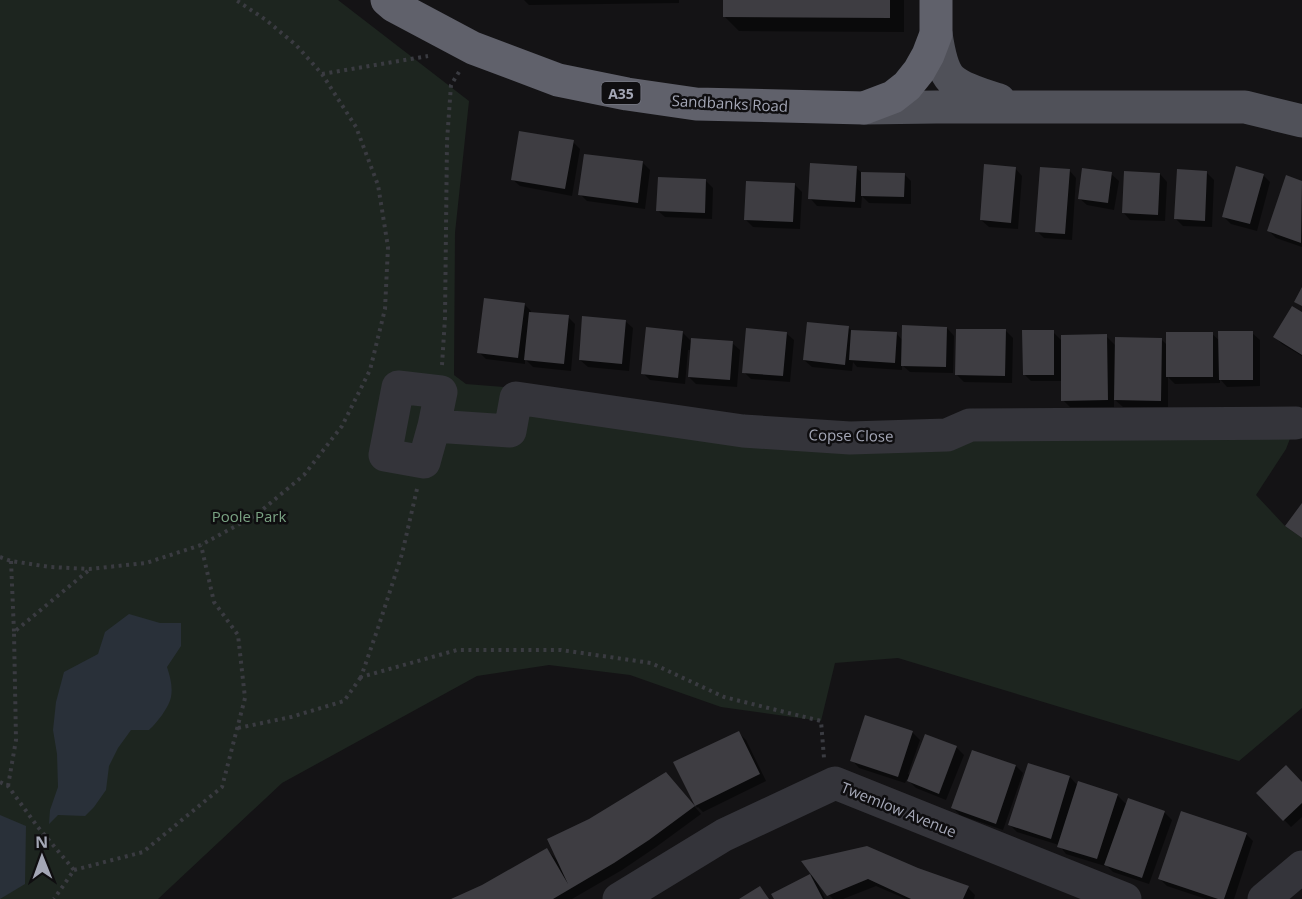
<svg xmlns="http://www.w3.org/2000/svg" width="1302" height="899" font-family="'Open Sans',sans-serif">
<rect width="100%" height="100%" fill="#141315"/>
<path fill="#1d251f" d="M0,0H338L469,101L455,233L454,375L466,384L517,388L743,431L1296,423L1286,449L1256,495L1285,526L1302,538V708L1239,761L898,658L835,663L821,721L721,707L630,675L549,665L477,676L282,783L158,899H0Z"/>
<path fill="#293039" d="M129,614L160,623H181V646L167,667C170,676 173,687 171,697C169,707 157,723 149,730H131L118,748L109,766L106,790L94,807L85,816L58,815L49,824L50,810L58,787L57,754L53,730L56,702L64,672L98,654L105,632Z
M0,815L26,826L25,884L0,899Z"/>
<path fill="#0007" d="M524,0H679V3L529,5Z
M725,0H904V32L739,31L725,17Z
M573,142L580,149L572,196L520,186L512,179Z
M643,163L650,170L645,209L587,201L580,194Z
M856,168L862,173L904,174L911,181V204L869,203L862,196L861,208L817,206L810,198Z
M1015,168L1022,176L1018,229L989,227L981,220Z
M1069,170L1076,178L1072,240L1044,238L1037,231Z
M1206,172L1214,180L1212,227L1183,226L1176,219Z
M1111,174L1119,181L1114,210L1087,205L1079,198Z
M1160,174L1167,182L1165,221L1130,220L1123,212Z
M1263,175L1270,182L1257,231L1231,224L1224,217Z
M1287,177L1302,182V247L1276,238L1269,231Z
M706,181L713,188L712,219L665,217L657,210Z
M794,184L802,192L800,229L753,227L745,219Z
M524,304L531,311V313L568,317L575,324L571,371L533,367L525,359V364L486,359L479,352Z
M1302,313V356L1282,344L1275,337Z
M625,321L633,328L629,371L588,367L580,360Z
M848,327L852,331L897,334L903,341L947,328L954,336L953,373L910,372L902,365V370L857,367L853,362L852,371L812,367L804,360Z
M1006,331L1013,338L1012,383L964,382L957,375Z
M682,332L692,342L732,343L740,350L737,387L696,384L689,377L691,350H688L685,384L650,380L643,373Z
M1053,332L1062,341L1106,336L1116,346L1161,339L1167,345L1212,334L1220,341L1252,333L1260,340V386L1227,387L1220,379V383L1175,384L1168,377V407H1123L1114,399V407H1070L1063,400V381H1031L1024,374Z
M786,333L794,340L790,382L751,379L744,372Z
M738,732L746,740L766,781L703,812L698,807L697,808L675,763Z
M912,732L920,740L908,774L911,775L926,736L957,748L964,755L946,800L916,788L907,779L905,783L859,768L852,760Z
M973,752L1016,766L1023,773L1003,830L960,815L953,808Z
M1029,765L1070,777L1078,786L1079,783L1118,796L1127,805L1128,800L1165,813L1172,820L1149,884L1113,872L1105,864V866L1066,854L1059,845L1017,832L1010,825Z
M673,781L701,814L656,847L622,870L572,899H455L483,887L547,850L559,862Z
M1302,784V817L1291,827L1258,793Z
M1246,834L1253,841L1234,899H1206L1167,886L1160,879Z
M917,870L968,888L975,895L974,899H906L876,886L843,899H833L818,884L825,899H775L773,895L812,875Z"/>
<path fill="#3e3d42" d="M723,0H890V18L723,17Z
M519,131L574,140L565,189L511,180Z
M584,154L643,161L638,203L578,195Z
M810,163L857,166L855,202L808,199Z
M984,164L1016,167L1011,223L980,220Z
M1236,166L1264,174L1250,224L1222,217Z
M1040,167L1070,169L1065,234L1035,232Z
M1082,168L1112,172L1108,203L1078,199Z
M1177,169L1207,171L1205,221L1174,219Z
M1124,171L1160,173L1158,215L1122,213Z
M861,172L905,173L904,197L861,196Z
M1286,175L1302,181L1301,243L1267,231Z
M658,177L706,179L705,213L656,211Z
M746,181L795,183L793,222L744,220Z
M1302,287V306L1294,302Z
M484,298L525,303L518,358L477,353Z
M1292,306L1302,312V355L1273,337Z
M529,312L569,315L564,364L524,360Z
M582,316L626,320L622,364L579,360Z
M807,322L849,326L845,365L803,360Z
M902,325L947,327L946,367L901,366Z
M646,327L683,331L678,378L641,374Z
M746,328L787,332L783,376L742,373Z
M956,329H1006L1005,376L955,375Z
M851,330L897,332L895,363L849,360Z
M1022,330H1054V375H1023Z
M1218,331H1253V380H1219Z
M1166,332H1213V377H1166Z
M1107,334L1108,400L1061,401V335Z
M1115,337L1162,338L1161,401L1114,400Z
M691,338L733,341L730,380L688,377Z
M1302,503V538L1285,526Z
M865,715L913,731L898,777L850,761Z
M739,731L760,774L695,806L673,762Z
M925,734L957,746L939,794L907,781Z
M972,750L1016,765L996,824L951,808Z
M1028,763L1070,776L1051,839L1008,825Z
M1286,765L1302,782V803L1283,821L1256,793Z
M666,772L695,806L649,840L614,863L553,899H451L482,885L547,848L568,884L547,839L589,819Z
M1078,781L1118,794L1097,859L1057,847Z
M1128,798L1165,811L1142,878L1104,865Z
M1181,811L1247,833L1224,899H1218L1158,879Z
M867,846L918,868L969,886L963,899H911L868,879L827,896L801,861Z
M810,874L823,899H774L771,894Z
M760,886L769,899H739Z"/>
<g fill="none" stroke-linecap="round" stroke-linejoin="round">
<path stroke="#3a3b41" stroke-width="4" stroke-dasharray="3 4.5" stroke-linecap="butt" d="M322,74L428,56
M442,365L445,318L447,141L451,85L459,72
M417,489L402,554L379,625L361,677L457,650H561L651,663L724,697L821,721L824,758
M0,557L11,561L50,567L89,569L146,563L201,545L256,515L304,475L342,426L370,370L385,309L388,247L378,185L356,127L322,74L296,45L266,20L236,0
M11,561L14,632
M238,728L291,717L344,701L361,677
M0,782L8,786L37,826L74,870L54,899
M8,786L16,740L14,632L89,570
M74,870L143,852L222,787L245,698L238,635L214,602L201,545"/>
<path stroke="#34343a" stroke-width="33" d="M398,387L441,392L434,426L424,462L385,455Z
M434,426L510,431L516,398L743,431L850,438L947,435L970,425L1296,423
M619,899L724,835L835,783L1125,899
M1264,899L1302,867"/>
<path stroke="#505159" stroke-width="33" d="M936,34C938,47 942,70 951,79C961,89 986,96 999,100
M864,108L936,107H1245L1302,121"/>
<path stroke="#60616b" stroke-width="33" d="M387,0L394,6L473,48L558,80L627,94L696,104L864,108L893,97L907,86L919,71L928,55L936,34V0"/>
</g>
<g text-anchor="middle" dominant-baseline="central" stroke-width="5" stroke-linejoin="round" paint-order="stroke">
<rect fill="#0f0e10" stroke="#777984" stroke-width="1.5" x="601.5" y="82" width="39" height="22" rx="4.5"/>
<g font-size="14" font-weight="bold" fill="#a4a7b6">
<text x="621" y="93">A35</text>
</g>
<g font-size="15" fill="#a4a7b6" stroke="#0f0e10">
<text transform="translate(730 103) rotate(3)">Sandbanks Road</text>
<text transform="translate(851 435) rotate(1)">Copse Close</text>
<text transform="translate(899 809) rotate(22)">Twemlow Avenue</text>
</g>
<g font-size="15" fill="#7aa283" stroke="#0f0e10">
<text x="249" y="516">Poole Park</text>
</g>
</g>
<g transform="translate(42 857) rotate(359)" stroke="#0f0e10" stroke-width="4.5" paint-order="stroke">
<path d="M0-4.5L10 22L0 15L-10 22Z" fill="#a4a7b6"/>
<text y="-9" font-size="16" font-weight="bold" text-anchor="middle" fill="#a4a7b6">N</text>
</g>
</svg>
